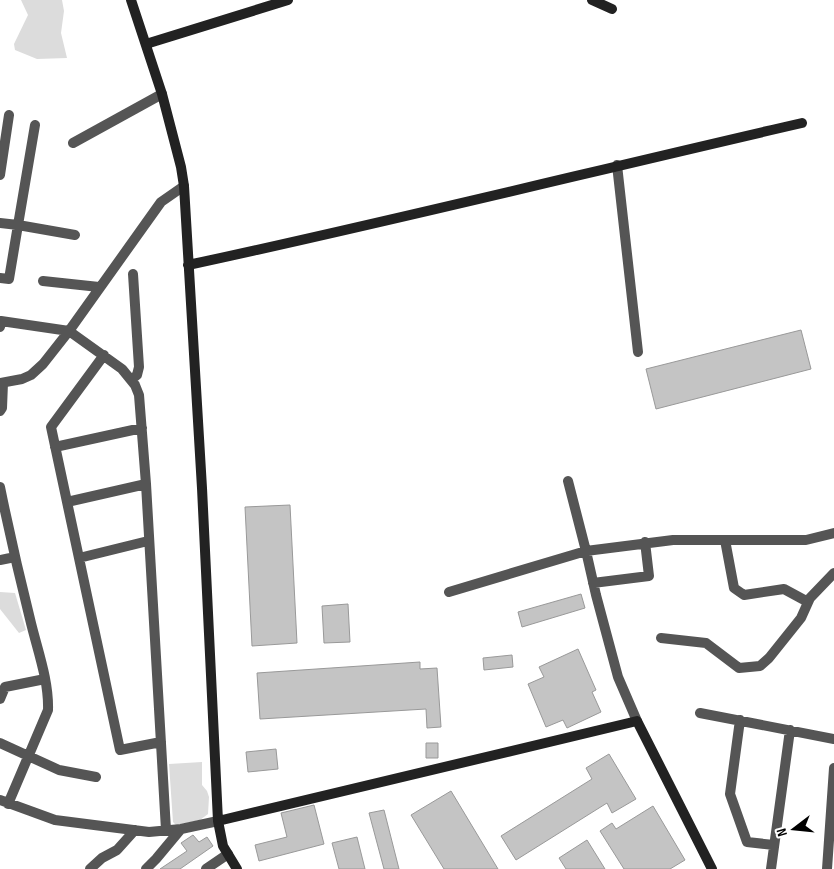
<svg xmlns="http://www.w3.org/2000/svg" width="834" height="869" font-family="'Sofia Sans Condensed',sans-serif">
<rect width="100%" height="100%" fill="#fff"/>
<path fill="#dcdcdc" d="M21,0H62L64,11L61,33L67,58L37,59L15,50L14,44L28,15Z
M0,592L15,593L26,630L19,633L0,609Z
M202,762V785L207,791L209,797L208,814L200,820L176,825L173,822L169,764Z"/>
<path fill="#c4c4c4" stroke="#999" d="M801,330L811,369L656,409L646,369Z
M290,505L297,643L252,646L245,507Z
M581,594L585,608L522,627L518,612Z
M348,604L350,642L324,643L322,606Z
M578,649L596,690L592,692L601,712L567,728L563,720L546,727L528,684L544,677L539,667Z
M512,655L513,667L484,670L483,658Z
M420,662V669L437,668L441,727L427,728L426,709L260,719L257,673Z
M426,743H438V758H426Z
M276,749L278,769L248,772L246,752Z
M609,754L636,799L612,813L607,803L516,860L501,836L592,779L586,768Z
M451,791L498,869H444L411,815Z
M314,805L324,844L259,861L255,845L287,837L281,813Z
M653,806L685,860L670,869H624L600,831L612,823L616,829Z
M384,810L399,869H384L369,813Z
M193,835L199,842L207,837L213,846L180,869H160L187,851L181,843Z
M357,837L365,869H339L332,843Z
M587,840L605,869H566L559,858Z"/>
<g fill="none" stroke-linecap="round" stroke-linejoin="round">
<path stroke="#555" stroke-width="10" d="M73,143L162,94
M617,165L638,352
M0,175L9,115
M0,223L18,225L35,125
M0,278L9,279L18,225L75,235
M43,281L99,287
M0,327L1,321L69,331L122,369L135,385L139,395L146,484L166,830
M104,355L51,427L120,750L161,742
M131,380L137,375L139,367L133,274
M0,383L22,379L31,375L43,364L69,331L161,202L184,186
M0,411L2,408L3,383
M55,447L142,428
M0,487C9,531 19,575 30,619C37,649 49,680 48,710L8,804
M67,502L146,484
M725,540L734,588L744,595L784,589L808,602
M79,558L148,541
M0,560L15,557
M593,583L649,576L645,542
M449,592L586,551L568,481
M661,638L706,643L739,668L760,666L769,658L801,618L810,598L834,573
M0,699L5,687L45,679
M700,713L834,739
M740,720L730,794L747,842L774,845
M637,721L618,677L596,595L586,551L673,540H806L834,533
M0,743L59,770L96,777
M0,800L55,820L149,832L181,829L218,821
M90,869L102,858L117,850L135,830
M146,869L156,859L181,829
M206,869L228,854
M771,869L790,730
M827,869L834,768"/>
<path stroke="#222" stroke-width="10" d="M131,0L162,94L181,167L184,186L202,488L218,821L223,846L237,869
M592,0L612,9
M146,44L288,0
M188,265C393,221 597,170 802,123
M218,821L637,721L712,869"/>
</g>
<g transform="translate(794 829) rotate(254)" stroke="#ffffff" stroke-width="4" paint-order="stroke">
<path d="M0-4L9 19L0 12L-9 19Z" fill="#000000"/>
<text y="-8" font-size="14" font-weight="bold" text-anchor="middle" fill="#000000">N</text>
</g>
</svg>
